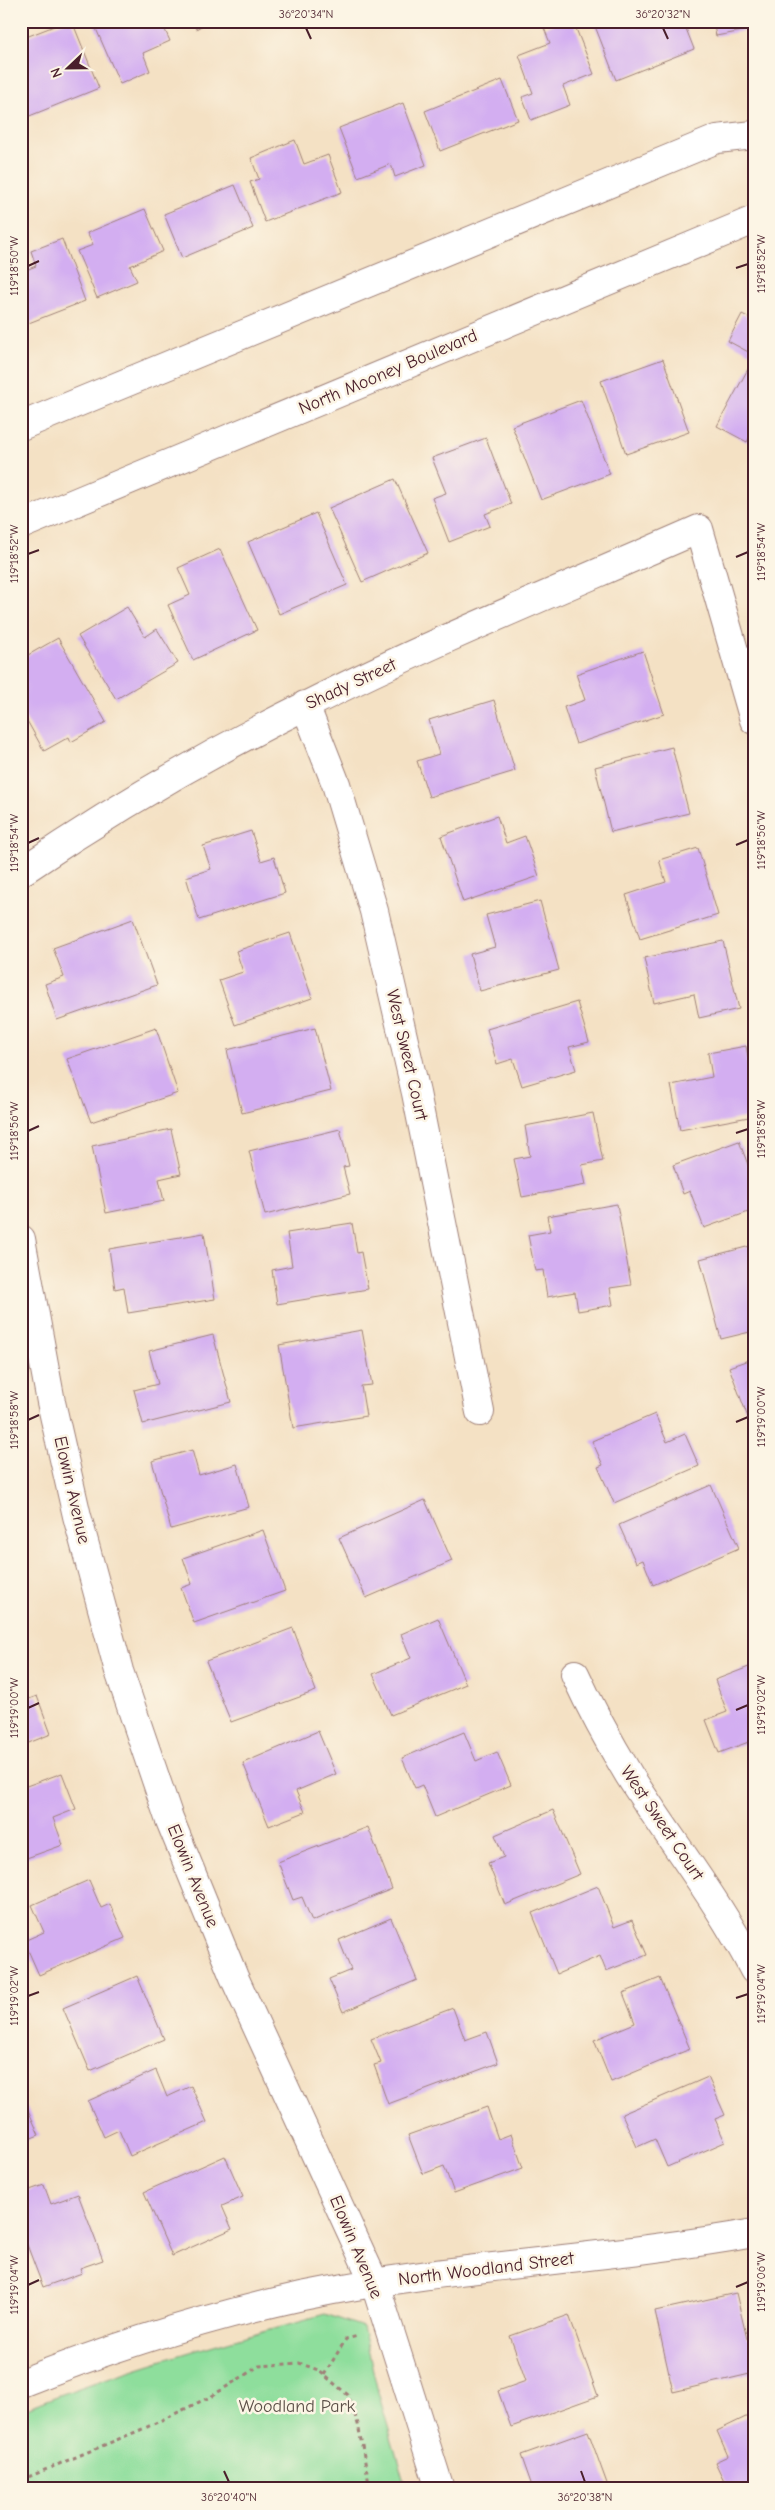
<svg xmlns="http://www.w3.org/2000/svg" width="775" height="2510" font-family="'Comic Neue',sans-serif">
<rect width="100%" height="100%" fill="#fcf5e5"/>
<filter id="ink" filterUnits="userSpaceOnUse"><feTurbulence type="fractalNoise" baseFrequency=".02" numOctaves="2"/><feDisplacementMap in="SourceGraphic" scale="10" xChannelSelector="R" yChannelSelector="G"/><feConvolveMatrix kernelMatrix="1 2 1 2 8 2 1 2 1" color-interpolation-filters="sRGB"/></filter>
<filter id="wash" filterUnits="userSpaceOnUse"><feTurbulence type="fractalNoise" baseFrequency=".0096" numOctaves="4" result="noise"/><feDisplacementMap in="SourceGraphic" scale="20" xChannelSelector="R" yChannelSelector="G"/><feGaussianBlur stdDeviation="1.12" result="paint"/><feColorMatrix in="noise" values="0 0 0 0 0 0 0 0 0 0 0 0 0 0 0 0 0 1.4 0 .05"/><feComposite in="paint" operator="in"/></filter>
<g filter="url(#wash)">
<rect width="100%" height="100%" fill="#f4e1c4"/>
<path fill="#8ede9c" stroke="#6c7e64" d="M325,2314L363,2327L378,2392L406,2489H21V2410C120,2370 223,2342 325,2314Z"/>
<g id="blocks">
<path fill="#d3aef1" d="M67,21H72L99,88L27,117L21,101V39Z
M100,21H161L170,41L143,53L150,71L120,84L94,24Z
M192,21H210L196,29Z
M561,21H573L594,74L563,86L570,105L531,120L522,97L533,93L519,55L550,43L544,28Z
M593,21H632L634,27L648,21H683L694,49L616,80Z
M713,21H754V29L716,36Z
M502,80L518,120L440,151L425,111Z
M403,103L426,165L395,177L391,164L358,177L339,128Z
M295,140L304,164L328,155L342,192L265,222L250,182L259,179L251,158Z
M235,185L253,228L182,258L164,214Z
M145,209L163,251L130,266L137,281L97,298L77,251L93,245L87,233Z
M62,239L85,301L21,326V272L36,266L31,251Z
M742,314L754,320V355L728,341Z
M754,358V429L747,442L717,426Z
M663,359L689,432L626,454L601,381Z
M581,400L610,474L541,500L512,426Z
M486,438L511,504L485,514L490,526L449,542L432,498L446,493L432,458Z
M395,479L428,553L362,582L329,508Z
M316,513L347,585L279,614L248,542Z
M220,549L257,630L193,660L168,605L190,595L178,568Z
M127,607L145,637L157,629L178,663L116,699L78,636Z
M58,638L106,722L71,742L69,737L44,751L21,710V659Z
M643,651L664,714L576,744L564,707L585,700L576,674Z
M494,700L515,771L429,797L417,761L439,754L429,720Z
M672,747L689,813L611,832L595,767Z
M497,816L506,843L525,836L539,876L463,902L441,836Z
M251,831L261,861L274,857L285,893L199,920L186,877L211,869L203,846Z
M698,848L718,915L640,939L626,895L666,882L659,860Z
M540,901L559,970L480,991L470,954L495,947L486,915Z
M133,919L157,985L57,1020L45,984L64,977L53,948Z
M290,933L312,998L235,1025L219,980L243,972L236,951Z
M723,941L739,1009L699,1018L694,994L654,1003L644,958Z
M577,1002L589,1042L569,1047L576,1070L522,1086L513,1059L497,1064L487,1029Z
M156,1028L178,1093L91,1122L67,1059Z
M315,1028L331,1091L242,1113L227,1050Z
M746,1046L754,1087V1116L680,1130L671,1085L712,1077L708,1053Z
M593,1113L603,1161L582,1165L586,1185L522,1197L514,1159L530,1156L525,1126Z
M171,1129L181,1174L159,1179L164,1201L106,1213L92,1146Z
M340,1129L349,1166L343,1167L350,1194L265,1215L249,1151Z
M739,1141L752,1175L754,1174V1210L704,1228L690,1191L683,1194L673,1165Z
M617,1204L631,1285L610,1288L613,1305L578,1311L575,1292L547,1297L543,1270L535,1271L528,1235L550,1231L547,1216Z
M352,1223L357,1253L361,1252L368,1289L277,1304L272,1270L292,1266L287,1233Z
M204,1233L215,1299L128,1313L124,1287L115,1289L109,1249Z
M754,1245V1331L721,1339L700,1259Z
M362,1330L372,1385L361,1386L366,1416L293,1428L279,1345Z
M213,1335L231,1402L143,1424L134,1390L158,1384L149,1351Z
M754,1358V1428H752L729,1367Z
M655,1414L667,1442L685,1434L699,1466L614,1503L598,1467L603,1465L592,1441Z
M192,1450L199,1475L237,1464L249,1507L171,1529L152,1461Z
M711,1485L739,1548L653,1585L643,1560L636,1563L619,1525Z
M425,1500L452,1561L366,1598L339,1538Z
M263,1530L285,1591L194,1623L181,1588L192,1584L183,1558Z
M438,1618L466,1684L391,1715L373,1674L411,1658L401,1634Z
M293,1628L316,1691L231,1722L206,1661Z
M754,1665V1740L719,1753L706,1720L727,1712L715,1680Z
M37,1696L51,1734L21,1746V1702Z
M318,1731L336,1774L296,1791L305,1812L269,1826L243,1763Z
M464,1732L476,1761L497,1752L511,1785L435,1817L422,1785L415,1788L402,1758Z
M62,1773L76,1809L53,1818L63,1845L21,1860V1788Z
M553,1810L580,1874L505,1905L488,1863L504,1857L495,1835Z
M368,1827L392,1889L312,1921L302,1897L293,1900L278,1862Z
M89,1880L101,1908L110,1904L125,1938L39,1975L24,1941L44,1932L32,1905Z
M598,1886L614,1927L632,1920L647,1955L606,1971L600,1956L557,1974L532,1913Z
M391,1918L417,1980L343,2012L329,1979L351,1970L339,1940Z
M137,1976L164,2039L90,2071L63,2008Z
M660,1978L690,2049L611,2082L594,2040L635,2023L623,1993Z
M453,2008L465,2040L487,2032L498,2063L388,2104L374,2065L381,2063L371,2039Z
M156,2070L167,2097L191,2086L207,2122L130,2156L119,2130L104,2137L88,2101Z
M708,2077L725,2115L715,2119L725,2142L667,2167L655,2139L637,2147L622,2114Z
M25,2103L39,2135L21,2142V2105Z
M487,2107L498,2139L511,2134L523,2168L454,2193L444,2166L423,2174L408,2135Z
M225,2156L243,2197L222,2206L232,2229L172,2256L144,2192Z
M44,2185L51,2204L78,2194L103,2260L80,2268L82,2273L43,2287L21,2229V2193Z
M736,2293L747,2339L754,2337V2373L673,2392L655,2311Z
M569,2315L598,2396L511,2427L498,2391L526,2381L510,2336Z
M754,2413V2489H728L715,2462L728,2456L717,2431Z
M588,2431L609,2489H533L521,2455Z"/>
</g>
</g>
<g filter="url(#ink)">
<use href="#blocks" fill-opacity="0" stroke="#9f8078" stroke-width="1"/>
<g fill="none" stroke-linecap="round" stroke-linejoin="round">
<g stroke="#9f8078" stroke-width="30">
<path id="minor" d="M305,705L336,784L374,911L416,1093L480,1412
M21,872C112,810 206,755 305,706C433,641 567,587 699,529L754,720
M21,1239L51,1402L77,1516L119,1671L169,1818L234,1977L375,2284L440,2489
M575,1674C591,1709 609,1742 629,1775C670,1840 719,1901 754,1970
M21,2383C112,2347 207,2317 302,2296C451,2265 604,2260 754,2233"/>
</g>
<g stroke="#9f8078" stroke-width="30">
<path id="tertiary" d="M21,426L717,139L754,135
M21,525L754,220"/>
</g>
<path stroke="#9f8078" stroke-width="3" stroke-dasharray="4 4" stroke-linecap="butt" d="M324,2375L346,2339L358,2336
M21,2480L145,2428L212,2396L259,2366L299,2363L318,2370L348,2395L358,2424L370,2489"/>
<use href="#minor" stroke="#fff" stroke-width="28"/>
<use href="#tertiary" stroke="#fff" stroke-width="28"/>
</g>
</g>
<path fill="none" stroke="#4a1f2b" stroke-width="2" d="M306,28L311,39M663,28L668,39M28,266L39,261M736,268L748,264M28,554L39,550M736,557L748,552M28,843L39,838M736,845L748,840M28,1131L39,1126M736,1133L748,1129M28,1420L39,1415M736,1422L748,1417M28,1708L39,1703M736,1710L748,1705M28,1996L39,1992M736,1998L748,1994M28,2285L39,2280M736,2287L748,2282M224,2471L229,2482M581,2471L585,2482"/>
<g text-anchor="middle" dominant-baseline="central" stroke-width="5" stroke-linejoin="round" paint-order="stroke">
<g font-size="18" fill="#4a1f2b" stroke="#fcf5e5">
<text transform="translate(388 372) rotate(-23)">North Mooney Boulevard</text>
<text transform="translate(351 684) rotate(-25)">Shady Street</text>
<text transform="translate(407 1055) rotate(77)">West Sweet Court</text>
<text transform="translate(72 1490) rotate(77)">Elowin Avenue</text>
<text transform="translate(662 1823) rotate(56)">West Sweet Court</text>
<text transform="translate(193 1876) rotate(68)">Elowin Avenue</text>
<text transform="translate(356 2247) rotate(67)">Elowin Avenue</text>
<text transform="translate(486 2269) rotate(-7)">North Woodland Street</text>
</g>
<g font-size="18" fill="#5b4f47" stroke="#fcf5e5">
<text x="297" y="2406">Woodland Park</text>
</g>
</g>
<rect width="775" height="2510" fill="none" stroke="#fcf5e5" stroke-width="55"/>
<g transform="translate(68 68) rotate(248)" stroke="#fcf5e5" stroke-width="4" paint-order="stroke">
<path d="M0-4L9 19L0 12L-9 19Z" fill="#4a1f2b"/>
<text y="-8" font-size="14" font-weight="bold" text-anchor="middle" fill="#4a1f2b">N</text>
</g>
<rect x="28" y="28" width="720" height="2454" fill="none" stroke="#4a1f2b" stroke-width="2"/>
<g font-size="12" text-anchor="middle" fill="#4a1f2b">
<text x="306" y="18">36°20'34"N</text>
<text x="663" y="18">36°20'32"N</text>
<text transform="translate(761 264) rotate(-90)" y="4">119°18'52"W</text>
<text transform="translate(14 266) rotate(-90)" y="4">119°18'50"W</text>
<text transform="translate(761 552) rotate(-90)" y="4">119°18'54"W</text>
<text transform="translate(14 554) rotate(-90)" y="4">119°18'52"W</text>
<text transform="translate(761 840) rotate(-90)" y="4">119°18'56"W</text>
<text transform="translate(14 843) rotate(-90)" y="4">119°18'54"W</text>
<text transform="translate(761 1129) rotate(-90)" y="4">119°18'58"W</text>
<text transform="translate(14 1131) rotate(-90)" y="4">119°18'56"W</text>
<text transform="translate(761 1417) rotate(-90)" y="4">119°19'00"W</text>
<text transform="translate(14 1420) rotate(-90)" y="4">119°18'58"W</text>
<text transform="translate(761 1705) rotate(-90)" y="4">119°19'02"W</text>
<text transform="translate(14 1708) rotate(-90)" y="4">119°19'00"W</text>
<text transform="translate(761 1994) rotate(-90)" y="4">119°19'04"W</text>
<text transform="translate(14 1996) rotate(-90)" y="4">119°19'02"W</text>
<text transform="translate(761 2282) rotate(-90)" y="4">119°19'06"W</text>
<text transform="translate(14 2285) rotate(-90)" y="4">119°19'04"W</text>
<text x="229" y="2501">36°20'40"N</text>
<text x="585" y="2501">36°20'38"N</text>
</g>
</svg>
